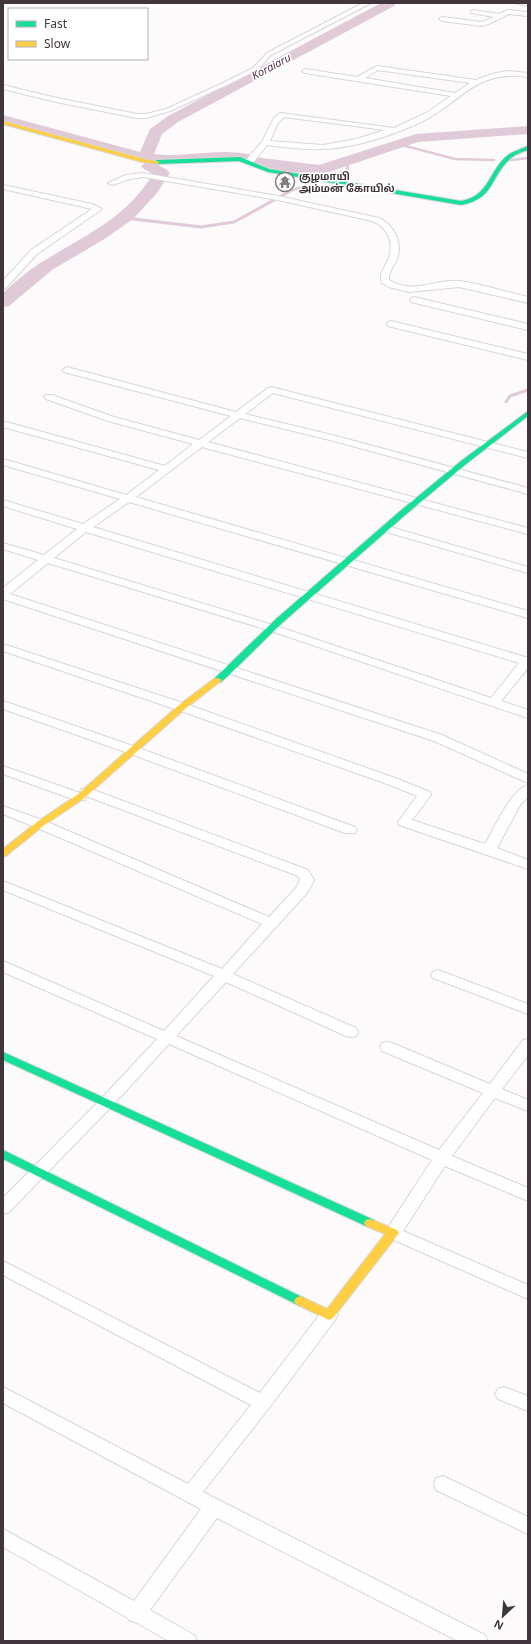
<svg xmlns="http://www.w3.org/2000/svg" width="531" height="1644" font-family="'Noto Sans','Noto Sans Tamil',sans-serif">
<rect width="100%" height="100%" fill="#fcfafb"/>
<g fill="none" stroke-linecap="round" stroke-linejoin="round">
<path stroke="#e1cad8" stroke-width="2.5" d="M398,144L455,159L494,160
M511,160L528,158
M330,177L346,170L348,168L346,162
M283,195L295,189L320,181"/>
<path stroke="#e1cad8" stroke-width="3" d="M125,218L201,227L234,222L285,194
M506,402L510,396L528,390"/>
<path fill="#e1cad8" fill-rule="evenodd" d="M381,3H396L394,6L178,122L162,134L154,154C187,158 220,147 252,155L254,157L319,165L416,134L528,126V134L418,142L320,175L283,171L252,164L250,162L229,160L167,164L155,163L167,170L170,173L157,193L133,219L106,238L52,270L9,306L3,307V293C17,280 31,268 47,259C89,233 125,219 153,174L144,169L141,166L146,162L3,123V115L140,152L150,129L168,116Z"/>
<g stroke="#dad5d8" stroke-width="2">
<path id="street" d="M363,3H371L271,55L257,70L229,84L170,111L146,118H137L56,102L3,89V85L57,98L137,114H146L166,109L225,82L253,68L267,53Z
M515,3H528V6Z
M473,10L499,14L508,10L528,12V16L509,14L491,23L482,26L442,21L439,19L442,17L482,22L494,17L471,13V11Z
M377,66L476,80L492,74L507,71L528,73V77C474,69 462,103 419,123C390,136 354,148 322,149C304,150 285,147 267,145L252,164H246V160L262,142L274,118L280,113L394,128L426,113L451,96L305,73L302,71L305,69L357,77ZM378,70L470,83L455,93L365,78ZM284,117L385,130L356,139L323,145L270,141L278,123Z
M143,173L278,196L379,218C394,225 403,242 397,259C395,265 390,269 389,276V280C414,295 434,279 459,281C482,284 505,292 528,297V303L459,287L409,292L389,287L382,283C378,273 385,268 388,260C395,244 388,227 372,221L278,200L143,177L130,179L112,185L108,183L126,175Z
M3,185L92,204L102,209L37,254L6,288L3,289V281L31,250L92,209L3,189Z
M414,297L528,324V330L411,302L410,300L411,298Z
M391,321L528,354V360L388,326L387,324L388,322Z
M67,367L236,412L268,388L271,387L528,452V458L273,393L245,414L336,436L528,488V494L330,440L240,418L208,442L528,528V534L202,447L136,497L528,611V618L129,502L93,527L525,657H528V668L501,701L528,710V718L268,630L48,563L10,594L442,735L528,774V783L434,741L3,599V588L38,560L3,549V543L44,555L77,529L3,506V500L83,524L120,499L3,465V459L126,495L159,470L3,427V421L165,466L193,444L108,421L46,399L44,397L46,395H52L114,417L199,440L231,416L64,372L62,370ZM86,532L519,663L491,698L276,626L54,558Z
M387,526L528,567V573L383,531L382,529Z
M3,644L186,704L398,779L430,792L431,795L412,820L485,844C494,829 511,789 528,785V797L520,805L497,848L528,860V869L399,825L398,822L417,796L390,785L178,710L3,651Z
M3,701L136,747L355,827L357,830L355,833H345L128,753L3,709Z
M3,766L80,793L81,789H91L308,870L314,880L307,893L233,974L356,1028L358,1032L356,1036L351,1037L346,1036L226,982L176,1036L439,1150L483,1093L382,1051L380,1047L382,1043L387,1042L392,1043L490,1084L523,1040L528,1039V1055L502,1089L528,1100V1111L495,1098L452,1156L528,1188V1201L445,1166L403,1231L528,1285V1299L387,1237L385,1233L387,1229L432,1160L169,1044L111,1107L9,1212L3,1214V1198L101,1099L157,1039L3,972V961L164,1031L214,976L3,890V881L222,969L262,924L35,827L3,814V806L45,821L269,917L296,888L300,880L298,876L86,796L85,800H75L3,774Z
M438,970L528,1004V1014L433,978L431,975L433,972Z
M3,1261L260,1393L323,1310L329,1308L335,1310L338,1315L335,1320L269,1408L203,1492L485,1635L488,1641H458L217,1518L150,1610L194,1635L197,1641H169L137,1623L129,1620L128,1618L3,1547V1529L134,1601L201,1509L3,1403V1387L188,1484L251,1405L3,1275Z
M504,1387L528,1396V1411L498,1399L495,1394L498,1389Z
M443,1476L528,1517V1534L436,1490L434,1484L436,1478Z"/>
</g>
<g stroke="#dad5d8" stroke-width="2">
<path id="fast" d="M528,146V150C522,152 516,154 511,158C489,177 496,198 461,205L268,172L239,161L157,164L154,162L157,160L240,157L269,169L461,201C490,196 488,171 508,155C514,151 521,149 528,146Z
M528,411V416L466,464L404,516L282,623L229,675L221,682H215L214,680L215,678L276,619L399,512L461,461Z
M3,1052L374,1220L376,1223L374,1226L370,1227L366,1226L3,1060Z
M3,1150L304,1298L306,1301L304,1304L300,1306L296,1304L3,1159Z"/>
</g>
<g stroke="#dad5d8" stroke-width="2">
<path id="slow" d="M3,121L144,159L160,162L157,164L142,162L3,124Z
M215,678H218L222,680L185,709L83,799L43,826L6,856L3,857V849L37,822L77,795L179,705Z
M370,1219L397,1230L399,1233L333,1318L329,1320L325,1318L296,1304L294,1301L296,1298L300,1296L327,1309L385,1234L366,1226L364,1223L366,1220Z"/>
</g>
<use href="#street" fill="#fffefe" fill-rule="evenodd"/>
<use href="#fast" fill="#16e098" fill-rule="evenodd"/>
<use href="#slow" fill="#ffcf43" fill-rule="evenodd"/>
</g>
<defs>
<g id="temple-ring" transform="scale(1)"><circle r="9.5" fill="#fff" stroke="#827b7f" stroke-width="1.5"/><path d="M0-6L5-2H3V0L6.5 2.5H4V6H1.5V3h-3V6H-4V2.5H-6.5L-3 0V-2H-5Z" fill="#827b7f"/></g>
</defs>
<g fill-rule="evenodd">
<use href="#temple-ring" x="285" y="182"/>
</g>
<g text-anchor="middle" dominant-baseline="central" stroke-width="3.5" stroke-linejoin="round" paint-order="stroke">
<g font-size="10" font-weight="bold" fill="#40363c" stroke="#fff" text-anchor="start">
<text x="299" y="176">குழமாயி<tspan x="299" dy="12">அம்மன் கோயில்</tspan></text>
</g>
<g font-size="11" font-style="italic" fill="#5c304d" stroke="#fff">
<text transform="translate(271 66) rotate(-28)">Koraiaru</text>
</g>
</g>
<rect width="531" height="1644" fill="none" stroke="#40363c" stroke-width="8"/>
<rect x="8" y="8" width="140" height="52" fill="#ffffff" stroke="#b3afb1"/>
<rect x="16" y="21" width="20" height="6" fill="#16e098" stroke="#b3afb1"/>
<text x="44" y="28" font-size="12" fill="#40363c">Fast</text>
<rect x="16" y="41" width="20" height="6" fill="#ffcf43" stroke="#b3afb1"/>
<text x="44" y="48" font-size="12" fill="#40363c">Slow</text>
<g transform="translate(503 1616) rotate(206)" stroke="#ffffff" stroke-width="3" paint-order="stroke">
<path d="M0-3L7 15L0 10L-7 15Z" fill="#40363c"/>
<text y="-6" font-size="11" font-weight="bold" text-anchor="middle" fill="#40363c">N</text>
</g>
</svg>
